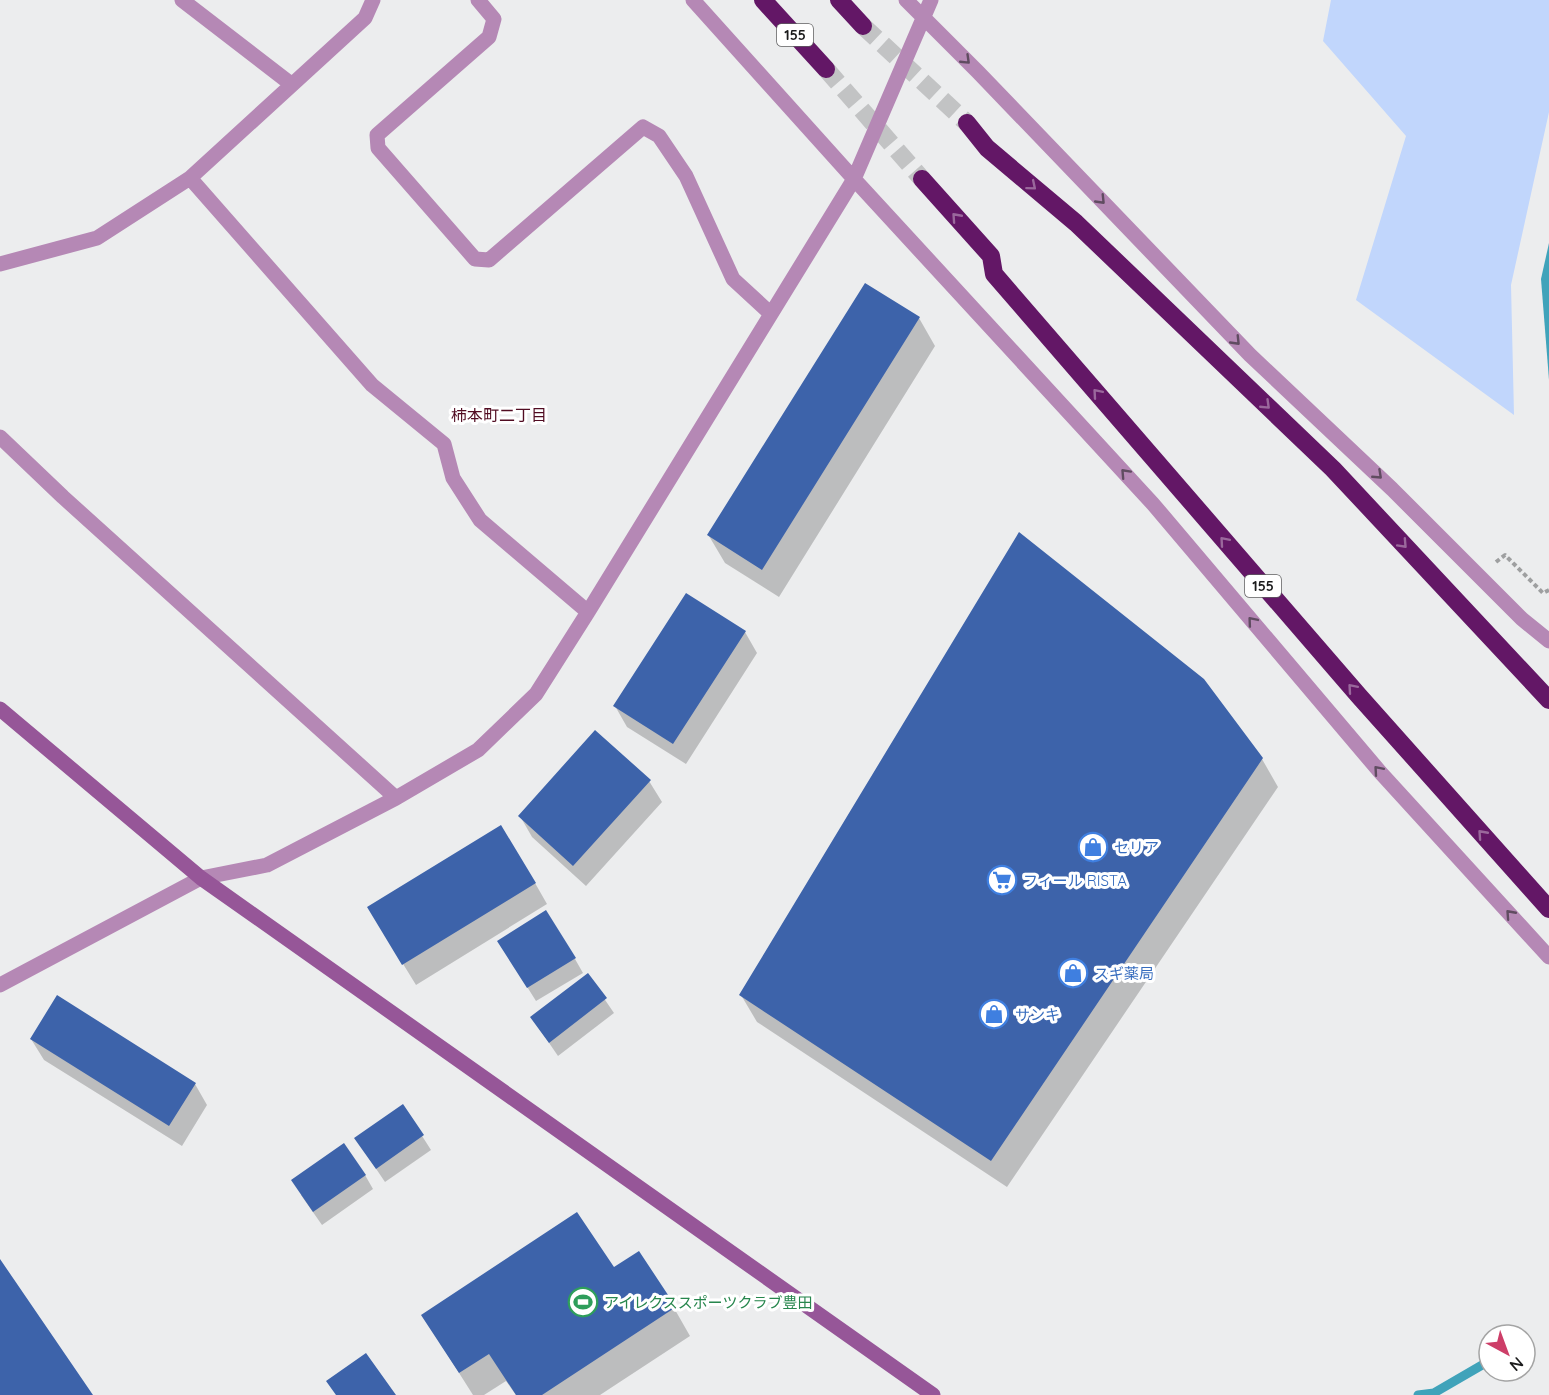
<svg xmlns="http://www.w3.org/2000/svg" width="1549" height="1395" font-family="Quicksand,'Noto Sans JP',sans-serif">
<rect width="100%" height="100%" fill="#ecedee"/>
<path fill="#c1d6fc" d="M1331,0H1549V112L1511,285L1514,415L1356,300L1406,136L1323,41Z"/>
<path fill="#40a3ba" d="M1549,243V380L1541,279Z"/>
<path fill="#0003" d="M919,318L935,346L779,597L725,563L709,536Z
M745,632L757,653L686,764L627,727L615,706Z
M1262,759L1278,787L1007,1187L757,1022L741,995Z
M649,781L662,802L586,886L532,837L520,816Z
M535,883L547,904L416,985L381,928Z
M507,955L575,959L583,973L536,1001Z
M588,975L614,1013L558,1056L532,1018Z
M31,1039L195,1084L207,1105L182,1146L44,1060Z
M403,1106L431,1150L385,1182L356,1139Z
M365,1175L373,1189L322,1225L301,1195Z
M613,1269L674,1308L690,1336L600,1395H516L506,1381L484,1395H473L423,1316Z"/>
<g fill="none" stroke-linecap="round" stroke-linejoin="round">
<path stroke="#40a3ba" stroke-width="9" d="M1418,1395L1434,1393L1489,1361"/>
</g>
<path fill="#3d63aa" d="M865,283L920,317L762,570L707,535Z
M1019,532L1204,679L1263,758L991,1161L739,995Z
M686,593L746,631L673,744L613,706Z
M595,730L651,780L573,866L518,816Z
M501,825L536,883L402,965L367,907Z
M546,910L576,958L527,988L497,941Z
M588,973L607,998L549,1043L530,1017Z
M57,995L196,1083L169,1126L30,1039Z
M403,1104L424,1135L376,1169L354,1138Z
M344,1143L366,1175L313,1212L291,1180Z
M577,1212L614,1267L639,1251L676,1307L542,1395H516L489,1354L459,1373L421,1315Z
M0,1259L93,1395H0Z
M366,1353L396,1395H336L326,1381Z"/>
<g fill="none" stroke-linecap="round" stroke-linejoin="round">
<path stroke="#c2c3c4" stroke-width="18" stroke-dasharray="18 9" stroke-linecap="butt" d="M863,26L967,123
M826,69L922,179"/>
<path stroke="#9e9fa0" stroke-width="4" stroke-dasharray="4.5 3" stroke-linecap="butt" d="M1496,562L1505,555L1543,593L1549,590"/>
<path stroke="#b588b5" stroke-width="15" d="M182,0L291,84
M478,0L494,19L489,37L377,135L378,148L475,259L489,260L643,127L659,136L686,176L733,279L771,314
M693,0L854,179L1153,504L1380,772L1549,957
M906,0L978,72L1250,355L1392,489L1522,619L1549,641
M190,178L372,385L444,444L453,478L480,520L588,612
M0,264L97,238L190,178L365,18L373,0
M0,437L63,497L396,798
M0,985L201,878L267,865L396,798L478,750L536,694L588,612L854,179L931,0"/>
<path stroke="#965698" stroke-width="15" d="M0,709L201,878L933,1395"/>
<path stroke="#631766" stroke-width="18" d="M763,0L826,69
M839,0L863,26
M967,123L987,148L1076,223L1333,469L1549,700
M922,179L991,256L994,274L1359,696L1549,909"/>
</g>
<defs><path id="oneway-chevron" d="M-2-3.5L2.5 0L-2 3.5" fill="none" stroke-width="1.6" stroke-linecap="round" stroke-linejoin="round" transform="scale(1.5)"/></defs>
<g stroke="#604c61">
<use href="#oneway-chevron" transform="translate(966 60) rotate(44)"/>
<use href="#oneway-chevron" transform="translate(1101 200) rotate(46)"/>
<use href="#oneway-chevron" transform="translate(1236 341) rotate(46)"/>
<use href="#oneway-chevron" transform="translate(1125 473) rotate(-133)"/>
<use href="#oneway-chevron" transform="translate(1378 475) rotate(43)"/>
<use href="#oneway-chevron" transform="translate(1252 621) rotate(-130)"/>
<use href="#oneway-chevron" transform="translate(1378 770) rotate(-131)"/>
<use href="#oneway-chevron" transform="translate(1510 914) rotate(-132)"/>
</g>
<g stroke="#9a689c">
<use href="#oneway-chevron" transform="translate(1032 186) rotate(40)"/>
<use href="#oneway-chevron" transform="translate(956 217) rotate(-132)"/>
<use href="#oneway-chevron" transform="translate(1097 393) rotate(-131)"/>
<use href="#oneway-chevron" transform="translate(1266 405) rotate(44)"/>
<use href="#oneway-chevron" transform="translate(1224 541) rotate(-131)"/>
<use href="#oneway-chevron" transform="translate(1403 544) rotate(47)"/>
<use href="#oneway-chevron" transform="translate(1352 688) rotate(-131)"/>
<use href="#oneway-chevron" transform="translate(1482 834) rotate(-132)"/>
</g>
<defs>
<g id="shop-ring" transform="scale(1.5)"><circle r="9.5" fill="#fff" stroke="#3f7fe0" stroke-width="1.5"/><path d="M-5-2.5h2.3a2.7 3.5 0 0 1 5.4 0H5L5.5 6h-11ZM-1.5-2.5h3a1.5 2.3 0 0 0-3 0Z" fill="#3f7fe0"/></g>
<g id="supermarket-ring" transform="scale(1.5)"><circle r="9.5" fill="#fff" stroke="#3f7fe0" stroke-width="1.5"/><path d="M-6-5.5h2.5l.6 2H6L4.5 2H-2.5L-4.4-4H-6ZM-1.5 3.2a1.3 1.3 0 1 0 .1 0ZM3 3.2a1.3 1.3 0 1 0 .1 0Z" fill="#3f7fe0"/></g>
<g id="stadium-ring" transform="scale(1.5)"><circle r="9.5" fill="#fff" stroke="#2e9e5b" stroke-width="1.5"/><path d="M0-5a6.5 5 0 1 0 0 10a6.5 5 0 1 0 0-10ZM-3.5-1.8h7v3.6h-7Z" fill="#2e9e5b"/></g>
</defs>
<g fill-rule="evenodd">
<use href="#shop-ring" x="1093" y="847"/>
<use href="#supermarket-ring" x="1002" y="880"/>
<use href="#shop-ring" x="1073" y="973"/>
<use href="#shop-ring" x="994" y="1014"/>
<use href="#stadium-ring" x="583" y="1302"/>
</g>
<g text-anchor="middle" dominant-baseline="central" stroke-width="6" stroke-linejoin="round" paint-order="stroke">
<g fill="#fff" stroke="#5f5f60" stroke-width="1.5">
<rect x="777" y="24" width="36" height="22" rx="4.5"/>
<rect x="1245" y="575" width="36" height="22" rx="4.5"/>
</g>
<g font-size="14" font-weight="bold" fill="#1b1b1c">
<text x="795" y="35">155</text>
<text x="1263" y="586">155</text>
</g>
<g font-size="15" fill="#366cbe" stroke="#fff" text-anchor="start">
<text x="1114" y="847">セリア</text>
<text x="1023" y="880">フィール RISTA</text>
<text x="1094" y="973">スギ薬局</text>
<text x="1015" y="1014">サンキ</text>
</g>
<g font-size="15" fill="#27864d" stroke="#fff" text-anchor="start">
<text x="604" y="1302">アイレクススポーツクラブ豊田</text>
</g>
<g font-size="16" fill="#510c22" stroke="#fff">
<text x="499" y="415">柿本町二丁目</text>
</g>
</g>
<g transform="translate(1507 1353) rotate(139)"><circle r="28" fill="#ffffff" stroke="#a4a4a4" stroke-width="1.5"/>
<path d="M0-4.5L10 22L0 15L-10 22Z" fill="#cd3e68"/>
<text y="-9" font-size="16" font-weight="bold" text-anchor="middle" fill="#1b1b1c">N</text>
</g>
</svg>
